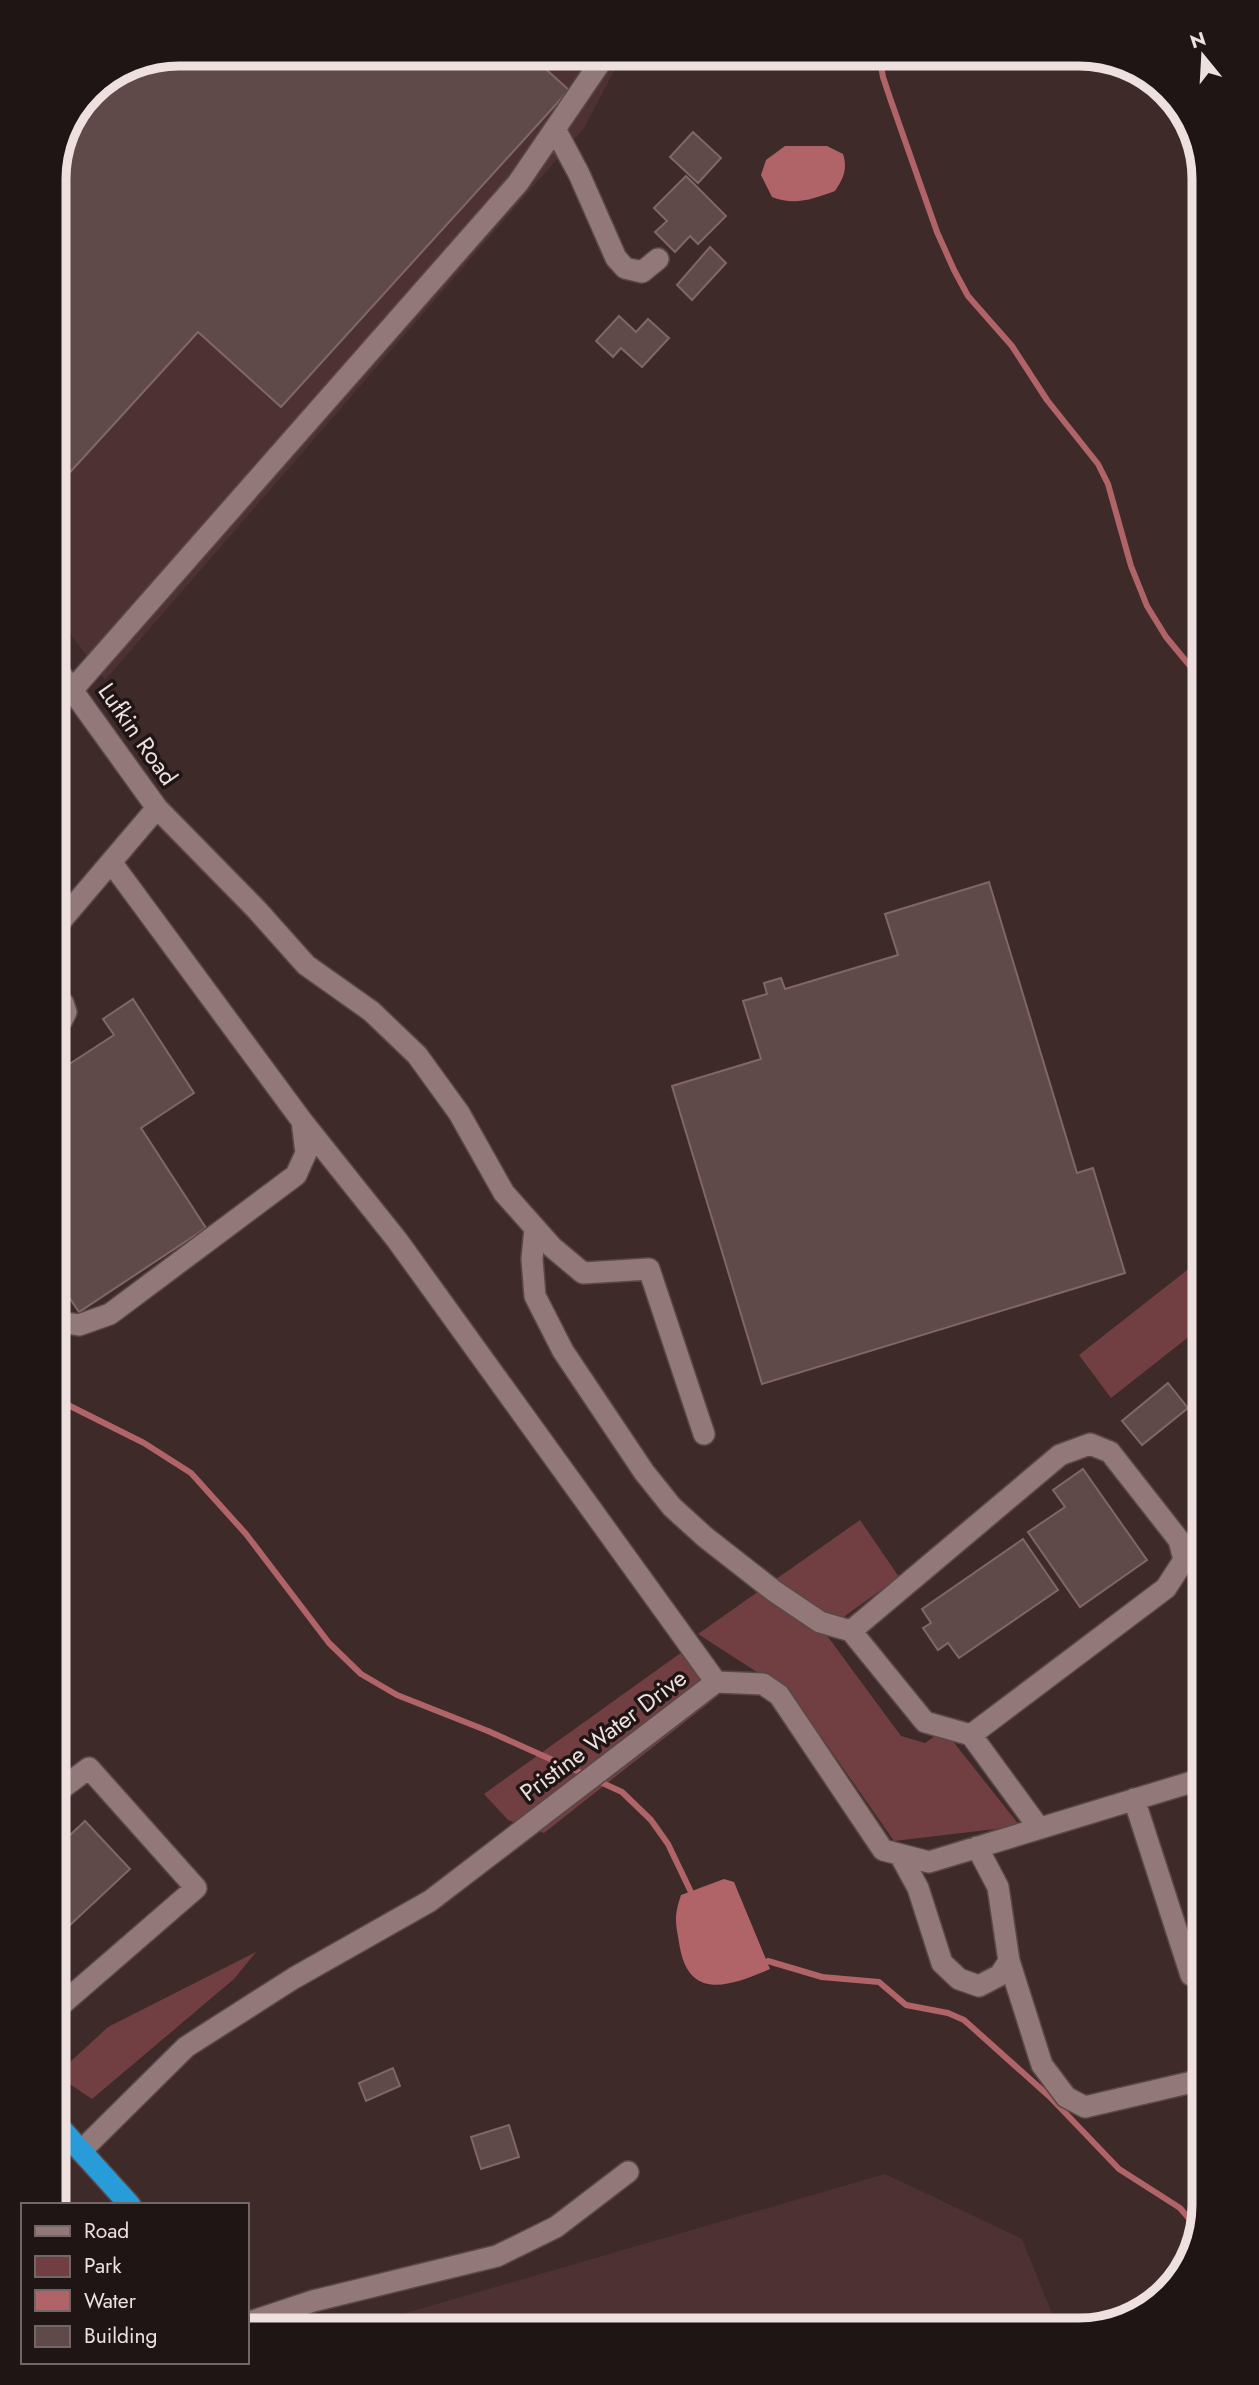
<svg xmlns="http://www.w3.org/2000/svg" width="1259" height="2385" font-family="Jost,sans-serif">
<rect width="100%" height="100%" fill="#3f2a2a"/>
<path fill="#4e3233" d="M179,54H623L584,128L105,680L54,612V171L91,91L132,64Z
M885,2174L1022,2239L1059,2331H344Z"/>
<path fill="#713f41" d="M1205,1256V1324L1111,1398L1079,1355Z
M860,1520L899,1577L845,1616L828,1637L901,1736L925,1743L944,1730L1020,1826L894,1841L788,1689L763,1676L698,1634Z
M682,1652L719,1695L544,1833L508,1820L484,1794Z
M256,1952L234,1979L92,2099L56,2075L108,2027Z"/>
<path fill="#b16467" d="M785,146H827L843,154C848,169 843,179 835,191C813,199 795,206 772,197L761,175L766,160Z
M724,1879L734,1882L770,1969C733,1985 690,2002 680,1948C676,1923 673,1919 681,1895Z"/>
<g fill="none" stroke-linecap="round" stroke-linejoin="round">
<path stroke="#b16467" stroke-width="6" d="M879,54L883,77L890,98L937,232L954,270L968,296L1012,346L1047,400L1098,464L1108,484L1131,566L1147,606L1166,637L1205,684
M54,1398L144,1443L191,1473L246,1534L329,1643L361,1674L397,1695L488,1731L586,1775
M596,1780L622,1792L651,1820L668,1844L690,1890
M768,1961L822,1977L879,1982L906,2005L948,2013L964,2020L1050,2097L1119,2169L1180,2208L1198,2229"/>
</g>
<path fill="#604949" stroke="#806767" stroke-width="2" d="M179,54H529L569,90L281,407L198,332L62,481L54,474V171L91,91L132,64Z
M693,132L721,158L698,183L670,157Z
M686,176L726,216L698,244L690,236L675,252L655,232L667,221L654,208Z
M710,247L726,263L692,300L677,285Z
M619,316L636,332L648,319L669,338L642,367L621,348L613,357L596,341Z
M989,882L1077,1173L1093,1168L1125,1273L762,1384L672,1086L761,1059L743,1001L767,994L764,983L781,978L785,989L898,955L885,914Z
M133,999L194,1093L141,1128L206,1228L79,1312L54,1275V1074L114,1035L103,1019Z
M1168,1383L1188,1408L1142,1445L1122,1421Z
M1083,1469L1147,1560L1080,1607L1028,1532L1065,1507L1053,1490Z
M1023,1539L1058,1590L959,1658L948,1643L938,1650L923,1628L931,1623L922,1609Z
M85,1821L130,1869L54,1940V1850Z
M393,2068L400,2086L366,2101L359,2083Z
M509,2125L519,2157L481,2169L471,2137Z"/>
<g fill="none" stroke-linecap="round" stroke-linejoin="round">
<g stroke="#5a4848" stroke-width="24">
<path id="minor" d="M555,129L579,174L616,258L625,268L642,272L658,259
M73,689L518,183L606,54
M157,808L257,910L306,965L371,1011L417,1055L459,1113L504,1193L552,1247L583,1273L649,1269L704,1434
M54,929L157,808L54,665
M54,1027L62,1020L66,1012L63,1003L54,994
M302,1121L397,1240L716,1682
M535,1228L532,1259L535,1296L563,1351L644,1472L672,1507L705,1537L774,1591L820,1622L851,1631L925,1722L971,1735L1039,1828
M54,1321L79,1325L110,1314L296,1175L306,1153L302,1121L111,862
M851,1631L1060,1455L1090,1444L1110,1452L1179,1540L1184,1560L1166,1588L971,1735
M1134,1799L1191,1975
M900,1855L918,1888L942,1963L959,1979L979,1986L1000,1975L1009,1961L998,1887L977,1847
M1009,1961L1042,2065L1066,2097L1085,2107L1205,2079
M54,2011L196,1888L89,1768L54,1794
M81,2151L186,2047L294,1978L430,1901L716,1682L763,1684L779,1695L883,1850L929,1862L1205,1778
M247,2323L313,2301L497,2256L556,2227L628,2172"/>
</g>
<g stroke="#5a4848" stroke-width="24">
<path id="highway" d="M54,2121L130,2205"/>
</g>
<use href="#minor" stroke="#927878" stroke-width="21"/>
<use href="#highway" stroke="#279cd9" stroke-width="21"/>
</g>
<g text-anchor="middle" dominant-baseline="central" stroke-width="7" stroke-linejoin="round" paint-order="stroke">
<g font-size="24" fill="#efe0e0" stroke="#1f1515">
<text transform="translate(138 734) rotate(55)">Lufkin Road</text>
<text transform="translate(603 1735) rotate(-37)">Pristine Water Drive</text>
</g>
</g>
<path d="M0 0H1259V2385H0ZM179 66H1079A113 113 0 0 1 1192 179V2205A113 113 0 0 1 1079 2318H179A113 113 0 0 1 66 2205V179A113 113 0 0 1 179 66Z" fill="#1f1515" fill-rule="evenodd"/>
<path fill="none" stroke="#efe0e0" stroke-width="9" d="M179 66H1079A113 113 0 0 1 1192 179V2205A113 113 0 0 1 1079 2318H179A113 113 0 0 1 66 2205V179A113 113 0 0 1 179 66Z"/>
<rect x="21" y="2203" width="228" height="161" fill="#1f1515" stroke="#726666" stroke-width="2"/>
<rect x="35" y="2226" width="35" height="10" fill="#927878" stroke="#726666" stroke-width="2"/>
<text x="84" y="2238" font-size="21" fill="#efe0e0">Road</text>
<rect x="35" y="2256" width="35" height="21" fill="#713f41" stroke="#726666" stroke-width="2"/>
<text x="84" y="2273" font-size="21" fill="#efe0e0">Park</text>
<rect x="35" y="2290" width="35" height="21" fill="#b16467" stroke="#726666" stroke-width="2"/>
<text x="84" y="2308" font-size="21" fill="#efe0e0">Water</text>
<rect x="35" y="2326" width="35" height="21" fill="#604949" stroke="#726666" stroke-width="2"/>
<text x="84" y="2343" font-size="21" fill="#efe0e0">Building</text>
<g transform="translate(1203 56) rotate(342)" stroke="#1f1515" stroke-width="5" paint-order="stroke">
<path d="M0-5L12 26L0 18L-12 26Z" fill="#efe0e0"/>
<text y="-10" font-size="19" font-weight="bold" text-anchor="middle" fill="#efe0e0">N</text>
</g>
</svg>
